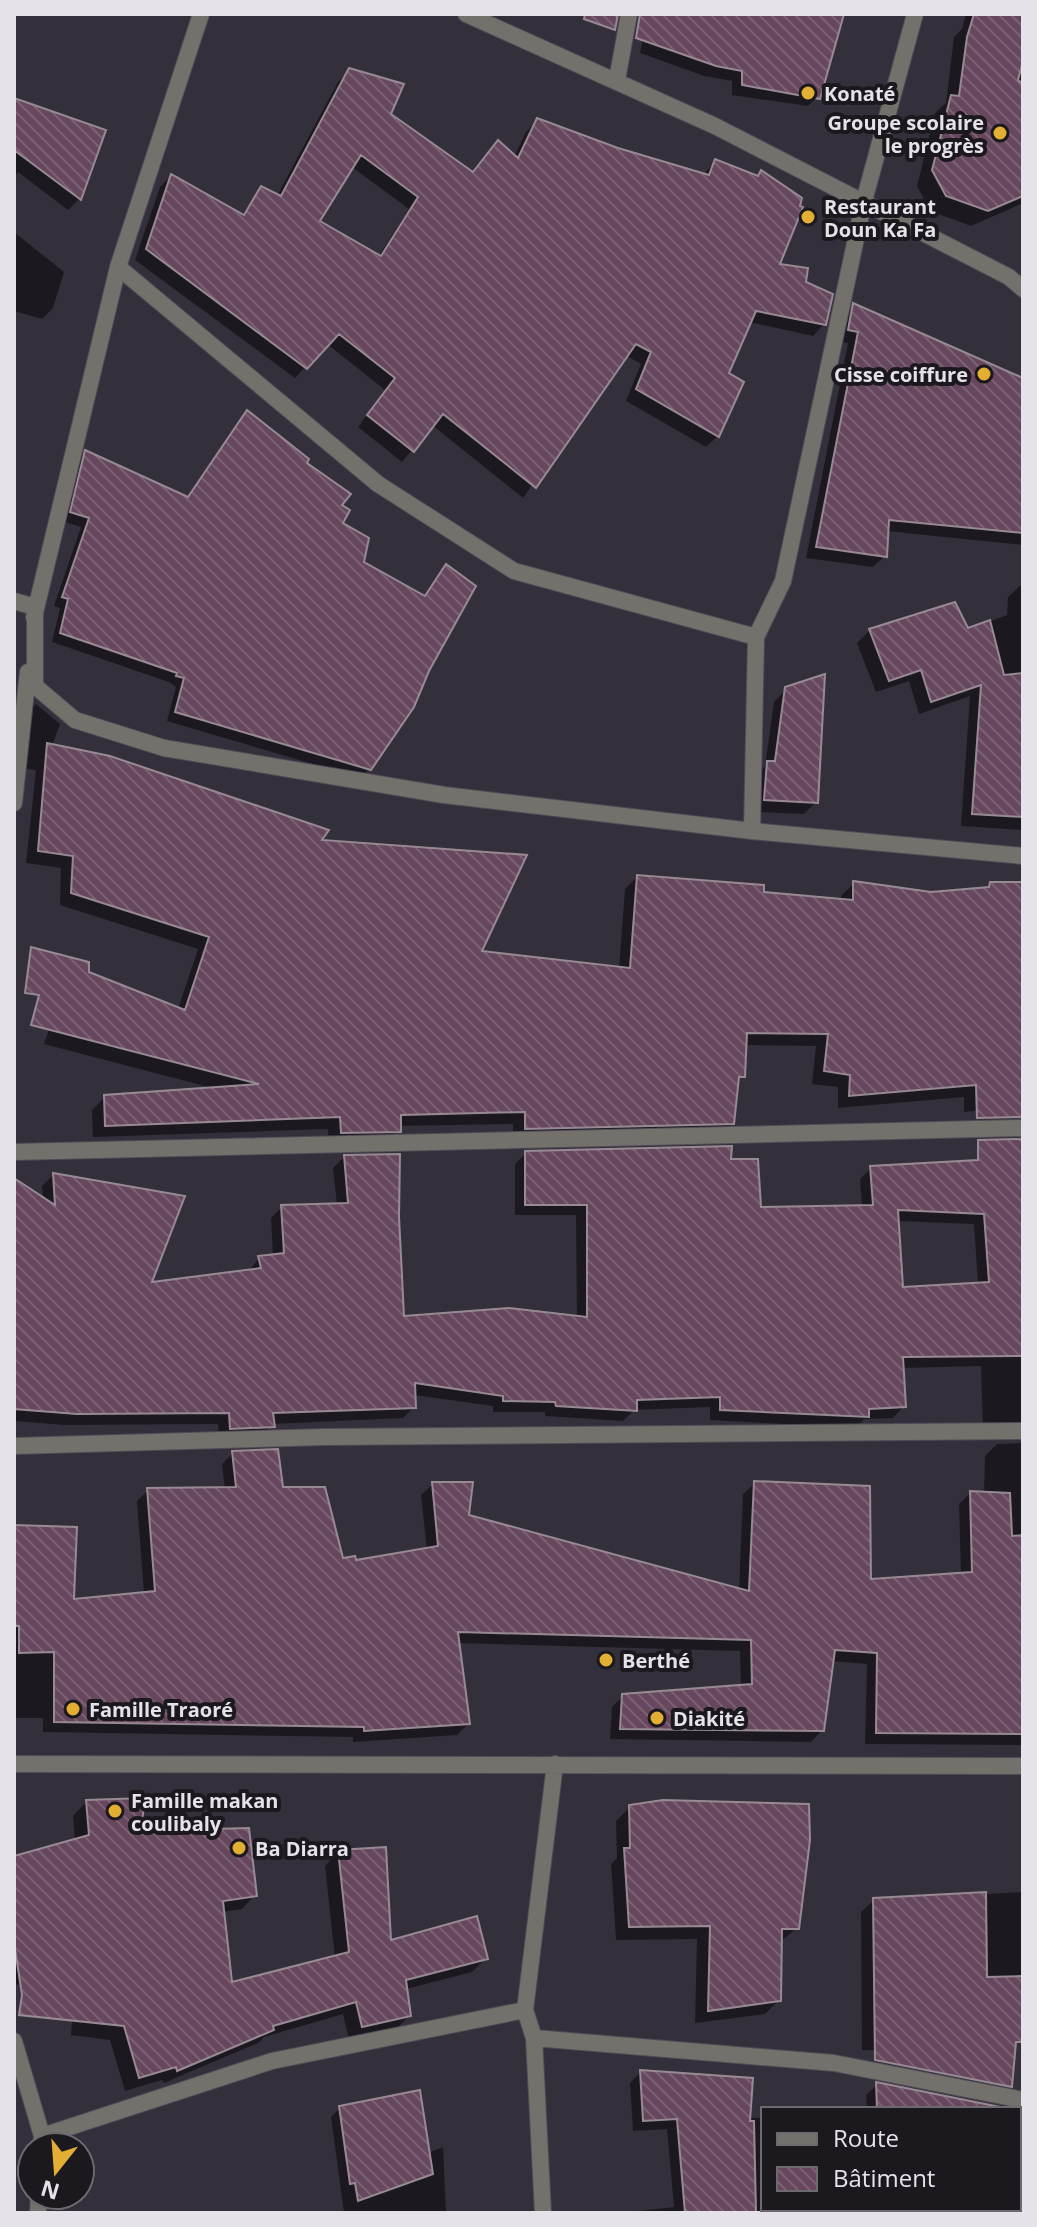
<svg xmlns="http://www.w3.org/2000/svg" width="1037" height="2227" font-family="'Open Sans',sans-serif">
<defs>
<pattern id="building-back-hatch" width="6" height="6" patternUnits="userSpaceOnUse" patternTransform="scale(2)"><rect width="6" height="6" fill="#66475d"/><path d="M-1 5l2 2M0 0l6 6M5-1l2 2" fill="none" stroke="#7c6174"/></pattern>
</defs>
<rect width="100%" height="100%" fill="#34303b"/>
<path fill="#0007" fill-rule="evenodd" d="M648,14H842L819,95L808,106L732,95V81L704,76L640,53Z
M966,14H1023V203L971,226L930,211L917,186L935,113L946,103L954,37L962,29Z
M349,71L388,115L472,173L498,143L514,157L526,132L537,120L618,150L703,175L716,161L777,265L804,284L824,324L813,336L749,322L726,374L718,436L706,447L626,401L641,364L625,355L523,498L432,425L402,462L358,427L385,390L327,344L295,378L135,260L160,187L171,176L241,216L261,188L277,196L338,82ZM352,167L409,209L378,257L318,221Z
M14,100L103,131L79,199L68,210L18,172L14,178Z
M14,232L64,272L53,308L42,319L14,311Z
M854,306L1023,381V545L886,531L885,556L873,567L806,558L848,343L838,341L843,317Z
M247,413L304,463L339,505L340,523L362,563L423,598L446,567L369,769L360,778L167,721L176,687L169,682L52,642L60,608L54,606L81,527L62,521L77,461L86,452L186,499Z
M1023,583V830L961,826L970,696L919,714L909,681L876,692L857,643L870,630H967L1007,615L1008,597Z
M786,689L816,802L804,814L753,812L756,775L765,766L774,702Z
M36,704L60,724L52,746L319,842L479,953L619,969L625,889L637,877L841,901V896L854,883L931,894L985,889L991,884H1023V1106L964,1112V1097L838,1108V1087L812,1084L816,1046L744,1045L743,1076L736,1083L732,1123L720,1136L513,1141V1124L399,1126L386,1144L329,1145L328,1129L93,1137L92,1110L105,1097L216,1089L44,1044L65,983L178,1009L198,949L60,905L61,868L26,863L36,770L18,768L24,716Z
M526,1153L729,1161L759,1209L862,1207L860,1179L871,1168L1023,1161V1441L1012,1431H983L981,1366L902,1368L904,1406L893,1418L864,1419L856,1428L710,1420V1407L634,1410L623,1421L545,1416V1412H493V1406L414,1395V1407L403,1418L272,1424L261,1438L219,1439L218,1424L64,1425L14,1421V1181L43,1200L42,1186L53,1175L149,1284L248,1272L259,1258L273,1256L271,1218L282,1207L337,1205L333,1168L344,1157L397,1217L402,1317L577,1318L576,1215H515V1164ZM897,1221L974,1224L978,1284L901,1289Z
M1023,1443V1745L865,1744L867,1664L831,1661L822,1730L811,1742L610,1739L612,1707L623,1696L741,1687L740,1651L457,1643L468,1724L457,1735L353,1742V1737L43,1732V1718H14V1527L72,1601L144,1594L137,1501L148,1490L225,1489L222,1464L233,1453L282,1489L341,1560L355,1562L427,1550L421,1495L433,1484L467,1516L739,1590L743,1494L755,1483L869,1581L961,1574L959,1504L970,1493L984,1494L985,1456L997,1444Z
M86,1802L255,1895L242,1909L222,1912L230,1985L335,1958L325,1866L338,1852L390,1943L486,1958L472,1972L406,1989L409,2016L395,2030L349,2040L343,2014L264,2037L258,2043L164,2083L162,2080L125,2091L110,2040L71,2035L74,1993L14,1984V1858L75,1841L73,1816Z
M630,1807L797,1928L780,1942L779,2000L765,2014L695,2023L697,1939L616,1940L611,1864L617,1858L616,1821Z
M1023,1892V2011L975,2052L862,2050L861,1912L874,1900Z
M641,2072L749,2118H763V2209H787L788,2213H618L674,2207L667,2129L633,2131L630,2083Z
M877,2085L1001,2109H867L866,2095Z
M340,2108L428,2153L443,2147L446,2213H344L331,2117Z
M836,2209H998L997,2212L1008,2213H817Z"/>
<path fill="url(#building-back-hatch)" stroke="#988a93" stroke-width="2" fill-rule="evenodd" d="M585,14H618L615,30L584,19Z
M640,14H844L820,99L742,85V71L716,66L636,38Z
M974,14H1023V61L1018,80L1023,84V196L988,211L946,196L932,170L951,95L959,96L967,37Z
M349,68L404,84L391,114L473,172L498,140L518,158L537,118L618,148L709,175L715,159L758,176L761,170L802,198L800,206L803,207L780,264L808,268L806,282L833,294L826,325L756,311L729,373L744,382L719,437L636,389L651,352L636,344L536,488L443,414L414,452L367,415L395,378L339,334L307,369L146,249L171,174L244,215L261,186L281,196ZM361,155L418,197L381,256L320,221Z
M14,98L106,130L81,200L14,150Z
M853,303L1023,378V533L889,520L887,557L816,547L858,332L848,330Z
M247,410L309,459L307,463L351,494L342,505L350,510L343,523L369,538L364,562L425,596L446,564L476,586L429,671L414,707L371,770L175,712L184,678L176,676L177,673L60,633L68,599L62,597L89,518L70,512L85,450L188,497Z
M955,602L968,628L990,620L1004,675L1023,673V817L972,814L981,685L931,702L921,670L889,681L869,629Z
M825,674L818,803L764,800L767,761H775L785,687Z
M47,743L110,756L329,830L322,840L527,855L482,951L630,968L637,875L764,885V892L853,900V881L931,892L989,887L990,882H1023V1117L977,1118L976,1085L849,1096L850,1075L824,1071L828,1034L747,1033L745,1077H739L734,1124L525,1129V1112L401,1115V1132L341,1133L340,1117L105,1126L104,1095L259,1084L31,1025L39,995L25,993L31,947L89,962V972L185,1010L209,937L71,893L73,856L38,851Z
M1023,1139V1356L903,1357L906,1407L869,1409V1417L720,1410V1397L637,1400V1411L556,1406L555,1402L503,1401V1396L415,1383L416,1408L273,1413L275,1427L230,1429L229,1413L77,1414L14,1409V1178L55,1205L53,1173L185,1196L152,1282L261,1268L258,1256L284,1253L281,1205L348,1203L344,1155L400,1154L399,1217L404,1316L509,1308L587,1317V1205H525V1151L732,1146L731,1159H758L761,1207L873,1205L870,1166L978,1160V1140ZM898,1210L984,1214L989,1282L903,1287Z
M278,1449L283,1487H325L343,1558L355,1556L356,1560L438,1546L432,1482H473L469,1515L749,1591L754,1481L870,1486L871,1579L972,1572L970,1491L1010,1493L1012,1536L1023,1535V1734L876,1733L877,1653L835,1650L824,1731L620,1729L622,1694L752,1684L751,1640L458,1632L470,1724L364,1731V1727L54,1722V1652L19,1653V1626H14V1525L77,1527L74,1599L155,1591L147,1488L236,1487L232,1451Z
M145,1798L141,1831L249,1828L257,1896L223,1901L232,1982L349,1952L338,1850L386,1847L391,1940L477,1916L488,1959L406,1980L411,2016L362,2027L356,2002L273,2026L274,2030L177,2071L176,2067L139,2078L124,2026L19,2015L22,1995L14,1942V1856L89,1835L86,1800Z
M663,1800L809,1804L810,1840L799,1929H782L781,2001L708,2011L710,1926L629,1927L624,1848H630L629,1805Z
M986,1892L987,1977L1023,1976V2042H1016L1012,2087L875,2060L873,1898Z
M640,2070L753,2078L750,2121H754L756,2213H685L677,2119L643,2121Z
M876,2082L1010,2109H877Z
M420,2090L433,2174L358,2201L355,2183L350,2184L339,2106Z"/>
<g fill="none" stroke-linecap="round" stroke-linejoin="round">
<g stroke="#504c57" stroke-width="18">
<path id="street" d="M466,14L715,126L1009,277L1023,289
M617,80L629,14
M118,267L378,484L514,571L756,637
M14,601L35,607
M35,607V686L75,720L164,748L444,795L752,831L1023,856
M34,617L118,267L201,14
M14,803L28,672
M752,831L756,637L783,581L864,201L915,14
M14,1152L1023,1128
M14,1446L324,1437L1023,1431
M14,1764L1023,1766
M534,2038L834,2063L1023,2100
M14,2041L42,2136
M41,2147L42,2136L272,2061L525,2010
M38,2213L39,2195
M543,2213L534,2038L525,2010L555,1764"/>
</g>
<use href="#street" stroke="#74716c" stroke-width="16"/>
</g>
<g fill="#e2ae34" stroke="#1b191e" stroke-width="3">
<circle cx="808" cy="93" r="8"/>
<circle cx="1000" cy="133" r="8"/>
<circle cx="808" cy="217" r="8"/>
<circle cx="984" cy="374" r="8"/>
<circle cx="606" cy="1660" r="8"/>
<circle cx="73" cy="1709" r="8"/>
<circle cx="657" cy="1718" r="8"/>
<circle cx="115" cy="1811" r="8"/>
<circle cx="239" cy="1848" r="8"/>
</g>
<g text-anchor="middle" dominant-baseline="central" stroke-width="8" stroke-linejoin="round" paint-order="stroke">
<g font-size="20" font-weight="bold" fill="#e5e2e9" stroke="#1b191e" text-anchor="start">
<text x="824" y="93">Konaté</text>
<text x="984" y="122" text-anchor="end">Groupe scolaire<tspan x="984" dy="23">le progrès</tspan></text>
<text x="824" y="206">Restaurant<tspan x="824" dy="23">Doun Ka Fa</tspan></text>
<text x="968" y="374" text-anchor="end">Cisse coiffure</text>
<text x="622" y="1660">Berthé</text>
<text x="89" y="1709">Famille Traoré</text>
<text x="673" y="1718">Diakité</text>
<text x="131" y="1800">Famille makan<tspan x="131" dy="23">coulibaly</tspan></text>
<text x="255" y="1848">Ba Diarra</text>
</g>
</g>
<rect width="1037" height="2227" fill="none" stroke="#e5e2e9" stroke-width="32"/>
<rect x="761" y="2107" width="260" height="104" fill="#1b191e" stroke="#6c696f" stroke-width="2"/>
<rect x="777" y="2133" width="40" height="12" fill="#74716c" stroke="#6c696f" stroke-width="2"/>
<text x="833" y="2147" font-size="24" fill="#e5e2e9">Route</text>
<rect x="777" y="2167" width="40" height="24" fill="url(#building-back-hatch)" stroke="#6c696f" stroke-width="2"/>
<text x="833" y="2187" font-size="24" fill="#e5e2e9">Bâtiment</text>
<g transform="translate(56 2171) rotate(197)"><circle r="38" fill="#1b191e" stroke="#6c696f" stroke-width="2"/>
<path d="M0-6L14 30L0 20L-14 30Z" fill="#e2ae34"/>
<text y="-12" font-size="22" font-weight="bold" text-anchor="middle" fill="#e5e2e9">N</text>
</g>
</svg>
